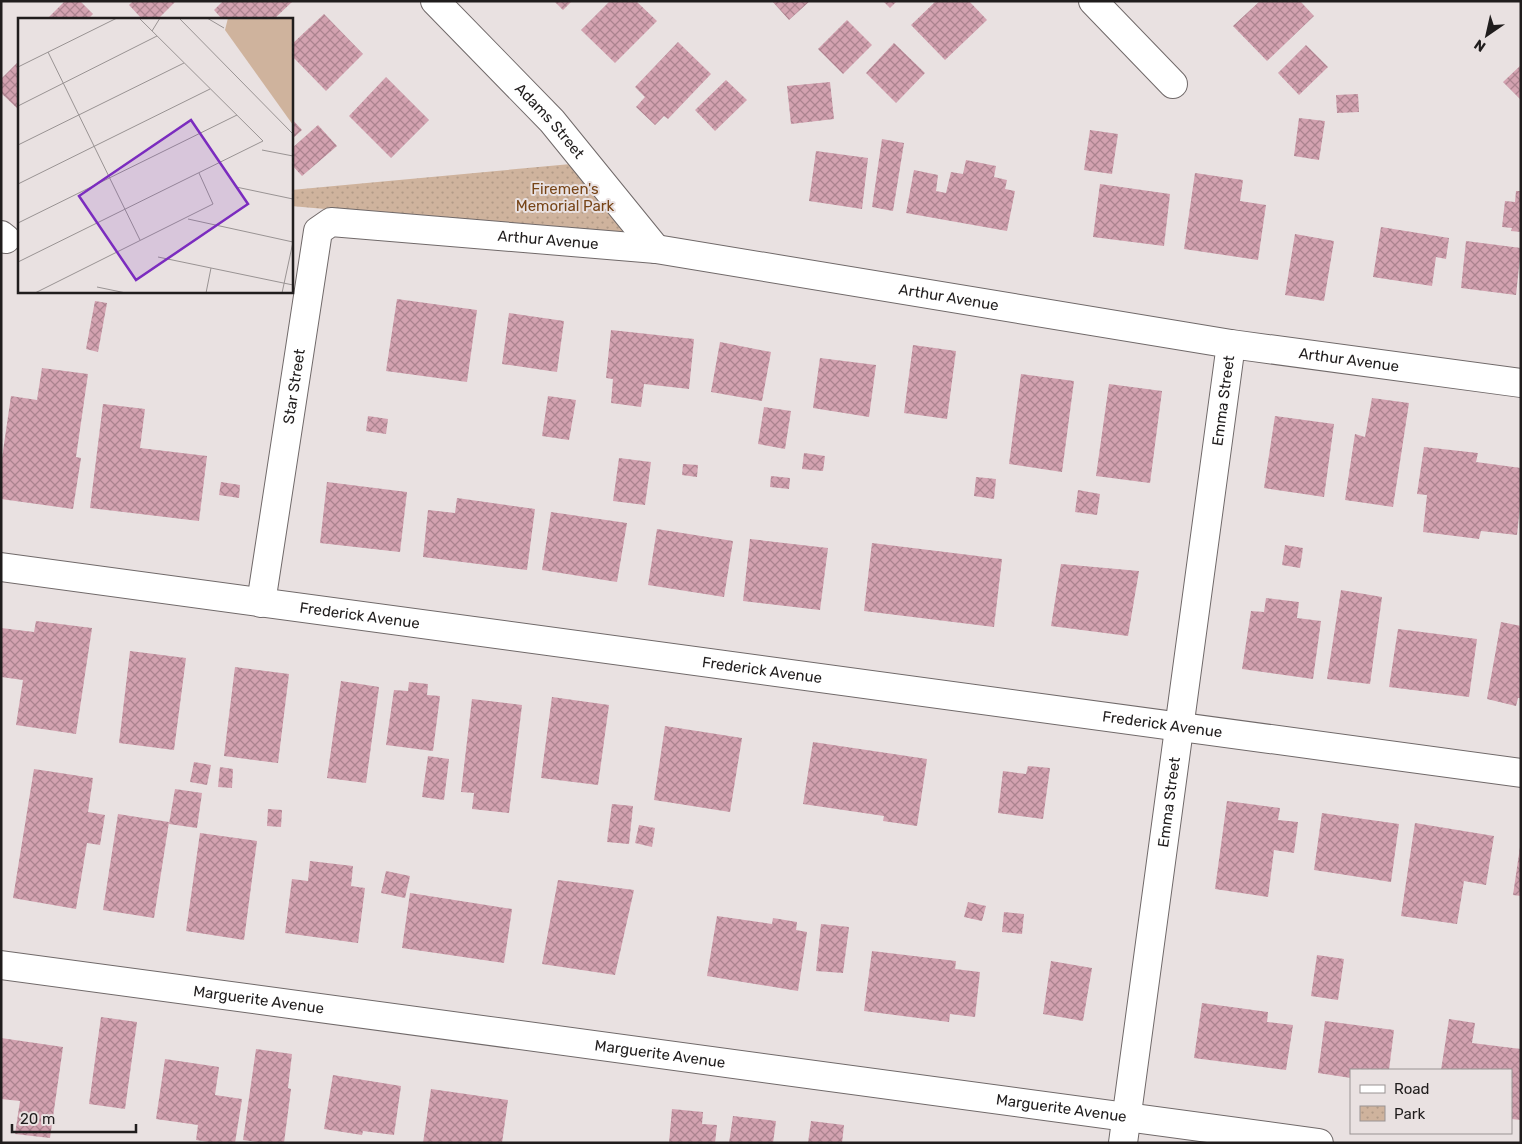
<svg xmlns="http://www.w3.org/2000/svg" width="1522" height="1144" font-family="Rubik,sans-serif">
<defs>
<pattern id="park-dots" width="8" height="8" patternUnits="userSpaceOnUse" patternTransform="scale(1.25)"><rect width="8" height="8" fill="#cfb39d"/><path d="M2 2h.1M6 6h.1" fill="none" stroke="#b19a87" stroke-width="1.8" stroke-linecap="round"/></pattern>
<pattern id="building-cross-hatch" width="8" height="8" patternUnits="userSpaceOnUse" patternTransform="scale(1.25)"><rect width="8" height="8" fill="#d3a2b0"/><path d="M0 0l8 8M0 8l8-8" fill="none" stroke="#ab838f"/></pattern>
</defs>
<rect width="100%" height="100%" fill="#e9e1e1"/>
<path fill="url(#park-dots)" d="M582,163L632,236L291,206V190Z"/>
<path fill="url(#building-cross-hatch)" d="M65,1H80L93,14L88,19H47Z
M133,1H176L158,19H142L129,5Z
M223,1H293L274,19H222L214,10Z
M554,1H572L563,10Z
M610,1H636L657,21L615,63L581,30Z
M772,1H810L789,20Z
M883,1H897L890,8Z
M936,1H969L987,20L945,60L911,25Z
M1260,1H1300L1314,16L1267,61L1233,26Z
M324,14L363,54L326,91L291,55V45Z
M847,20L872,45L843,74L818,49Z
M678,42L711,74L668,119L664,116L655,125L636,107L645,97L635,87Z
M894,43L925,73L896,103L866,73Z
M1306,45L1328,67L1299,95L1278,73Z
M19,61V110L1,93V79Z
M1521,65V100L1503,82Z
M386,77L429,120L391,158L349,116Z
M726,80L747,100L715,131L695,110Z
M830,82L834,119L791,124L787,86Z
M1358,94L1359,112L1337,113L1336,95Z
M291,118L302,130L291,140Z
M1299,118L1325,121L1319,160L1294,156Z
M318,125L337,146L302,176L291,164V149Z
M1090,130L1118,134L1112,174L1084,170Z
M882,139L904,143L893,211L872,207Z
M816,151L868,158L862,209L809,201Z
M966,160L996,166L994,177L1007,180L1005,189L1015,191L1007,231L906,213L914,170L938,175L936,191L946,193L951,172L963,174Z
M1195,173L1243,180L1240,201L1266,205L1258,260L1184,249Z
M1100,184L1170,194L1164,246L1093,237Z
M1516,191H1521V232L1511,231L1512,228L1502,227L1505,201L1515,202Z
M1381,227L1449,238L1446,259L1436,257L1432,286L1373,277Z
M1295,234L1334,241L1324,301L1285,295Z
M1466,241L1521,248L1516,295L1461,288Z
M397,299L477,310L467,382L386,371Z
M95,301L107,303L98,352L86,349Z
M509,313L564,321L557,372L502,364Z
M611,330L694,339L689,389L644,384L641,407L611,403L613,379L606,378Z
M720,342L771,352L762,401L711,392Z
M913,345L956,351L947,419L904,413Z
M820,358L876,365L869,417L813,408Z
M42,368L88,374L76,457L81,458L73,509L1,499V465L11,396L37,400Z
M1021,374L1074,381L1062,472L1009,464Z
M1109,384L1162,391L1150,483L1096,476Z
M548,396L576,400L569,440L542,436Z
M1372,398L1409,403L1393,507L1345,500L1355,434L1365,437Z
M103,404L145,409L140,448L207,456L199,521L90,508Z
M764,407L791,411L785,449L758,444Z
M368,416L388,419L386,434L366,431Z
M1275,416L1334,424L1324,497L1264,488Z
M1424,447L1478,453L1476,462L1521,468V497L1517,535L1481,531L1479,539L1423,532L1427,495L1417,494Z
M804,453L825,456L823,471L802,469Z
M619,458L651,462L645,505L613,501Z
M683,464L698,465L697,477L682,475Z
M771,476L790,478L789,489L770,487Z
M976,477L996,479L994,499L974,496Z
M221,482L240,485L239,498L219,495Z
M327,482L407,492L400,552L320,543Z
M1078,490L1100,494L1097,515L1075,512Z
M457,498L535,509L527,570L423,557L428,510L455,513Z
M551,512L627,523L617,582L542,570Z
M657,529L733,541L724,597L648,585Z
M750,539L828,548L820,610L743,601Z
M872,543L1002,559L994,627L864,611Z
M1285,545L1303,548L1300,568L1282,565Z
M1061,564L1139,571L1128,636L1051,626Z
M1341,590L1382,597L1370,684L1327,679Z
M1266,598L1299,602L1297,618L1321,621L1313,679L1242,669L1251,611L1264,612Z
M36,621L92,628L76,734L16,725L23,680L1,677V628L34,632Z
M1501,622L1521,626V698H1518L1516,706L1487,699Z
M1398,629L1477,639L1469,697L1389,687Z
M130,651L186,658L174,750L119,743Z
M235,667L289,674L278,763L224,756Z
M341,681L379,687L366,783L327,778Z
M409,682L428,684L427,695L440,696L433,751L386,745L394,690L408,691Z
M552,697L609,705L598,785L541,778Z
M472,699L522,705L509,813L472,809L474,793L461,792Z
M665,726L742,738L730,812L654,800Z
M813,742L927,759L917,826L883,821L884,816L803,804Z
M428,756L449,759L444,800L422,797Z
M194,762L211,765L207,785L190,782Z
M1028,766L1050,768L1043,819L998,813L1003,771L1026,774Z
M220,767L233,769L232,788L218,787Z
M34,769L93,778L88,812L105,815L100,845L87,843L76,909L13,898Z
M175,789L202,793L197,828L169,824Z
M1227,801L1280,808L1278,820L1298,822L1294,853L1274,850L1268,897L1215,889Z
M612,804L633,806L629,844L607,842Z
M268,809L282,810L281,827L267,826Z
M1322,813L1399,824L1391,882L1314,870Z
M118,814L169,822L154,918L103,910Z
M1415,823L1494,836L1486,885L1464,881L1457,924L1401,916Z
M639,825L655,828L652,847L635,843Z
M200,833L257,841L244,940L186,931Z
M1520,847H1521V896L1513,895Z
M310,861L353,866L351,886L365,888L358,943L285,933L292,879L308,881Z
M386,871L410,876L405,898L381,893Z
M558,880L634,890L615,975L542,964Z
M410,893L512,909L504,963L402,948Z
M968,902L986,906L982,921L964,917Z
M1004,912L1024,914L1022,934L1002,932Z
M717,916L772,924L773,918L797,922L796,930L807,932L798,991L707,976Z
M821,924L849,927L843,973L816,971Z
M872,951L956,961L955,969L980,972L975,1017L950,1014L949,1022L864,1011Z
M1317,955L1344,959L1338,1000L1311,996Z
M1051,961L1092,968L1083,1021L1043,1014Z
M1202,1003L1268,1012L1267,1022L1293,1025L1286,1070L1194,1058Z
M101,1017L137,1022L125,1109L89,1104Z
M1449,1019L1475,1023L1472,1043L1521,1049V1120L1511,1119V1070H1441Z
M1325,1021L1394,1030L1389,1070H1351V1078L1318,1073Z
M1,1038L63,1047L50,1138L15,1134L20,1101L1,1099Z
M256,1049L292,1054L288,1088L291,1089L284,1143H266L243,1140Z
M165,1059L219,1067L215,1095L242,1099L235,1143H216L196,1140L198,1125L156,1119Z
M333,1075L401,1086L394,1135L363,1131L362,1135L324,1129Z
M431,1089L508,1100L502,1143H423Z
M672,1109L703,1112L702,1124L717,1125L715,1143H669Z
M733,1116L776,1121L773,1143H729Z
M811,1121L844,1125L842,1143H808Z"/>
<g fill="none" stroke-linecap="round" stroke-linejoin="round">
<g stroke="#706969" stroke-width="30">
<g id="street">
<path id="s1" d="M435,1L552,121L656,249"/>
<path d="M1093,1L1173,84"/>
<path d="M1,235L6,239"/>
<path id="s2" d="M1,567L1521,773"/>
<path id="s3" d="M261,603L318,231L331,222L656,249L1231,344L1521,383"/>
<path id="s4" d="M1,965L1319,1143"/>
<path id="s5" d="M1123,1143L1231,344"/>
</g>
</g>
<use href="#street" stroke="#fff" stroke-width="28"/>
</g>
<g text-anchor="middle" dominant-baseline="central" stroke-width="4" stroke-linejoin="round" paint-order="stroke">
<g font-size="15" fill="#201d1d" stroke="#e9e1e1">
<text stroke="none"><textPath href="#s1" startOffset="166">Adams Street</textPath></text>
<text stroke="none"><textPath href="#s3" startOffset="610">Arthur Avenue</textPath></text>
<text stroke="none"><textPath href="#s3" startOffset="1015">Arthur Avenue</textPath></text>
<text stroke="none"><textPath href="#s3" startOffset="1420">Arthur Avenue</textPath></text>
<text stroke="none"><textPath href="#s3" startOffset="219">Star Street</textPath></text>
<text stroke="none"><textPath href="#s5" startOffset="749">Emma Street</textPath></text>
<text stroke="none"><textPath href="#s2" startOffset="362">Frederick Avenue</textPath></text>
<text stroke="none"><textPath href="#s2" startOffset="768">Frederick Avenue</textPath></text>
<text stroke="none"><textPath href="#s2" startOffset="1172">Frederick Avenue</textPath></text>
<text stroke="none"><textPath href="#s5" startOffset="344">Emma Street</textPath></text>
<text stroke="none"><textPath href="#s4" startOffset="260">Marguerite Avenue</textPath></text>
<text stroke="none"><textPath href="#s4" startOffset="665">Marguerite Avenue</textPath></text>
<text stroke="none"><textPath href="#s4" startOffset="1070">Marguerite Avenue</textPath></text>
</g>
<g font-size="15" fill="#774518" stroke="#e9e1e1">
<text x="565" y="189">Firemen's<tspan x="565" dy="17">Memorial Park</tspan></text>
</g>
</g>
<g transform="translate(18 18)">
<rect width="275" height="275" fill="#e9e1e1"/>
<path d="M210,0H275V107L207,12Z" fill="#cfb39d"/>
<path fill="none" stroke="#999393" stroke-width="1" d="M161,0L275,116M189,0L206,10M134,13L142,0M30,34L122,222M0,49L99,0M0,88L139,18M0,127L166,45M244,132L275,138M0,166L192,71M218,169L275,181M170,201L275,224M0,205L219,97M140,239L275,267M0,244L245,123L121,0M79,269L108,275M17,275L195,186L181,155M188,275L193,250M264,275L275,224"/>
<path fill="#7b2cbf" fill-opacity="0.15" stroke="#7b2cbf" stroke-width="2.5" d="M173,102L230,186L118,262L61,178Z"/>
<rect width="275" height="275" fill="none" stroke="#201d1d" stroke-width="2.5"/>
</g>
<rect width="1522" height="1144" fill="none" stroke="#201d1d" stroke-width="5"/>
<rect x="1350" y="1069" width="162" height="65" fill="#e9e1e1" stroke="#999393"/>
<rect x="1360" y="1085" width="25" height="8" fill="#ffffff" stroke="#999393"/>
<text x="1394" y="1094" font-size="15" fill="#201d1d">Road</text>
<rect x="1360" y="1106" width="25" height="15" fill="url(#park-dots)" stroke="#999393"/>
<text x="1394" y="1119" font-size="15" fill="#201d1d">Park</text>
<g transform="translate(1487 35) rotate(214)" stroke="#e9e1e1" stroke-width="4" paint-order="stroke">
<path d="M0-4L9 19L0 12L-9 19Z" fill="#201d1d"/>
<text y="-8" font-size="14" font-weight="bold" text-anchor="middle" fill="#201d1d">N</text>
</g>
<path d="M12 1124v8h124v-8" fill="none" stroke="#201d1d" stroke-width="2.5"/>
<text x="20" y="1124" font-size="15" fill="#201d1d" stroke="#e9e1e1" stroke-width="4" paint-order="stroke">20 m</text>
</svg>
